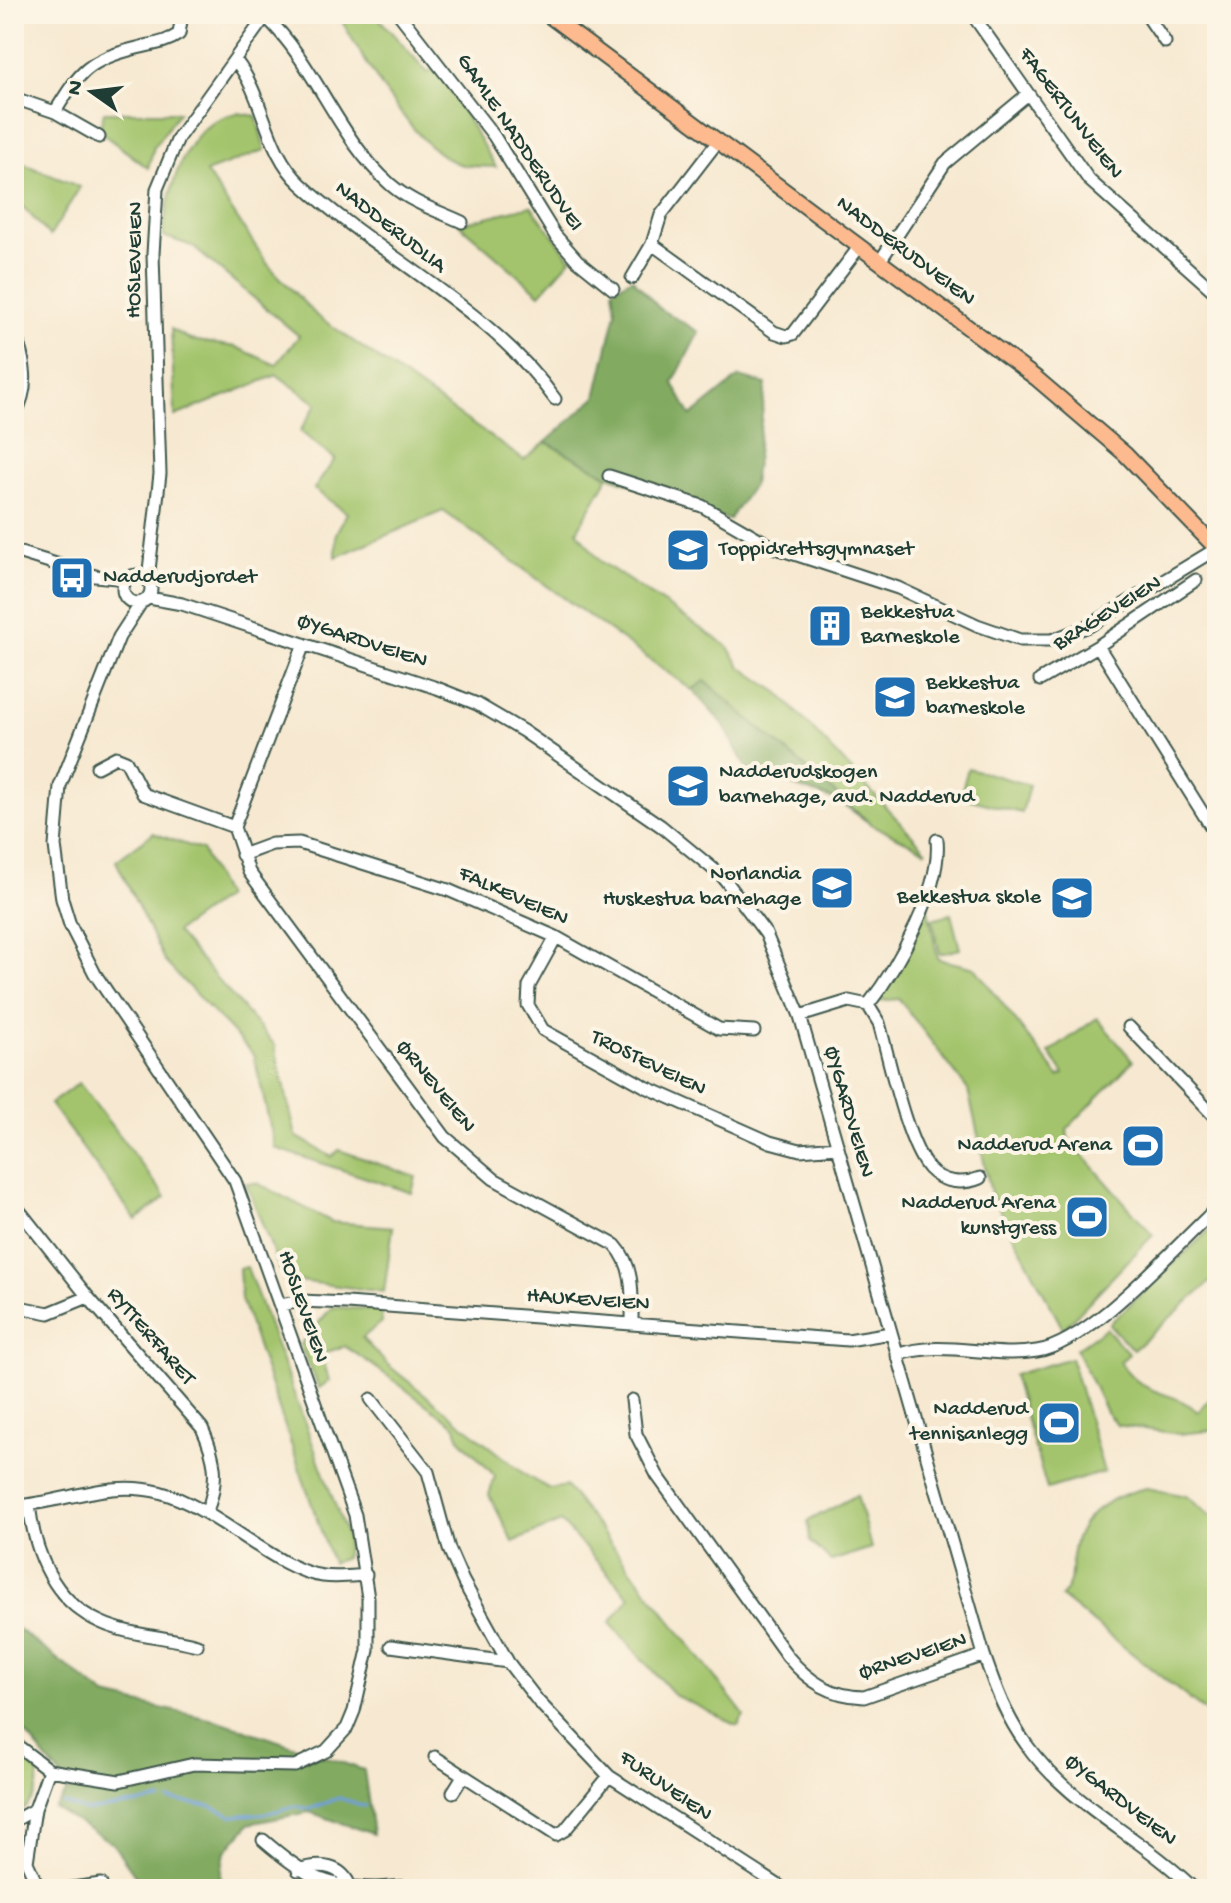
<svg xmlns="http://www.w3.org/2000/svg" width="1231" height="1903" font-family="'Gochi Hand',sans-serif">
<rect width="100%" height="100%" fill="#fcf5e5"/>
<filter id="ink" filterUnits="userSpaceOnUse"><feTurbulence type="fractalNoise" baseFrequency=".0125" numOctaves="2"/><feDisplacementMap in="SourceGraphic" scale="16" xChannelSelector="R" yChannelSelector="G"/><feConvolveMatrix kernelMatrix="1 2 1 2 8 2 1 2 1" color-interpolation-filters="sRGB"/></filter>
<filter id="wash" filterUnits="userSpaceOnUse"><feTurbulence type="fractalNoise" baseFrequency=".006" numOctaves="4" result="noise"/><feDisplacementMap in="SourceGraphic" scale="32" xChannelSelector="R" yChannelSelector="G"/><feGaussianBlur stdDeviation="1.8" result="paint"/><feColorMatrix in="noise" values="0 0 0 0 0 0 0 0 0 0 0 0 0 0 0 0 0 1.4 0 .05"/><feComposite in="paint" operator="in"/></filter>
<g filter="url(#wash)">
<rect width="100%" height="100%" fill="#f7e9d1"/>
<path fill="#a3c46c" stroke="#618050" stroke-width="2" d="M338,14H375L428,73L436,67L496,167C484,166 470,167 459,164C415,151 360,53 338,14Z
M104,112H179L154,147L148,168L99,131Z
M238,113L256,116L265,150L206,172L269,266L316,315L524,460L546,442L609,476L577,531L600,561L727,646L741,667L779,693L927,851L872,825L705,681L692,690L443,511L336,557V533L347,513L314,489L335,459L300,431L317,404L277,375L175,416L171,329L191,340L236,347L276,365L299,336L192,246L163,236C168,190 184,121 238,113Z
M14,160L80,187L50,236L14,197Z
M531,206L571,259L540,294L459,224Z
M968,768L1029,785L1022,813L960,797Z
M153,833L202,850L225,897L176,932L274,1044L296,1136L332,1157L339,1150L416,1177L412,1193L275,1148L254,1055L165,962L116,861Z
M927,905L938,959L975,968L1059,1077L1064,1074L1049,1053L1097,1018L1133,1061L1067,1129L1068,1138L1153,1235L1063,1329L991,1193L968,1090L899,999L875,1001Z
M951,914L960,949L940,954L932,919Z
M79,1083L166,1197L136,1220L50,1104Z
M246,1183H257L332,1222L393,1227L384,1292L284,1279Z
M1217,1223V1276L1133,1350L1109,1324Z
M247,1267L348,1539L345,1558L332,1563L241,1299L239,1269Z
M332,1307L381,1310L382,1322L362,1338L388,1365L527,1476L550,1489L566,1486L744,1715L738,1726L674,1695L610,1623L630,1597L561,1522L513,1542L489,1495L495,1476L459,1438L456,1426C418,1400 384,1371 344,1346L322,1354L329,1381L319,1388L300,1345Z
M1106,1328L1129,1354L1120,1362C1147,1401 1170,1387 1198,1412L1217,1391V1430L1179,1434L1117,1425L1106,1412L1076,1349Z
M1071,1358L1104,1472L1047,1489L1013,1375Z
M1147,1488L1186,1496L1217,1521V1721L1061,1597C1074,1582 1070,1574 1072,1556C1077,1514 1110,1496 1147,1488Z
M857,1495L871,1548L831,1561L810,1541L808,1521Z
M21,1760L39,1771C38,1792 34,1805 14,1814V1768Z"/>
<path fill="#82aa60" stroke="#50744a" stroke-width="2" d="M632,278L660,309L699,332L673,383L691,416L739,377L766,384L753,485L729,520L609,476L546,442L596,397L616,312L613,289Z
M705,681L872,825L838,801L748,771L723,724L692,690Z
M14,1626L106,1696L219,1721L364,1770L373,1834L309,1812L249,1824L225,1852L220,1878L233,1889H145L112,1843L54,1808L70,1788L14,1719Z"/>
<g fill="none" stroke-linecap="round" stroke-linejoin="round">
<path stroke="#6e9fd8" stroke-width="3" d="M14,1793L23,1792
M169,1800L210,1806L232,1816L269,1813L295,1806L310,1809L339,1798L365,1806
M62,1803L86,1811L161,1800"/>
</g>
</g>
<g filter="url(#ink)">
<g fill="none" stroke-linecap="round" stroke-linejoin="round">
<g stroke="#3f574c" stroke-width="15">
<path id="minor" d="M399,14L494,136L555,235L577,260L613,289
M972,14L1089,180L1217,294
M1146,14L1165,42
M266,17C317,66 337,138 391,185C412,203 438,211 462,222
M236,61C265,98 265,151 301,184C382,258 490,308 555,399
M14,98L55,112L99,137
M55,112C80,71 88,60 137,48C152,44 166,43 179,34L182,14
M652,244L774,332L786,336L793,334L860,246
M880,261L945,163L1028,94
M632,278L652,244L661,215L719,140
M14,331C25,361 31,387 14,416
M609,476L702,506L773,547L898,588L977,625L1020,640H1052L1089,626L1216,549
M14,551L95,576L127,579
M123 589a14 14 0 1 1 28 0a14 14 0 1 1-28 0Z
M148,579L160,474L153,254L157,189L178,138L267,14
M149,598L182,604L437,688L477,704L523,731L661,826L723,877L766,934L800,1016L984,1655C995,1687 1006,1717 1026,1744C1069,1805 1142,1837 1194,1889
M304,644L234,827L249,872L445,1137L494,1179L615,1245C635,1267 632,1297 632,1324
M1098,646L1217,836
M1040,680L1098,646L1196,580
M97,767L116,757L126,761L143,794L234,827
M242,855L272,844L299,843L448,890L556,937L719,1029L754,1031
M556,937L529,986L528,1005L543,1030L646,1087L770,1142L800,1150L838,1147
M868,1005L879,1023C889,1058 906,1143 929,1169C942,1183 963,1185 980,1178
M800,1016L849,1001L868,1005C897,968 942,888 937,840
M1129,1027L1217,1119
M14,1204L88,1297L202,1428C216,1458 219,1480 207,1511
M281,1305L301,1301L347,1303L848,1340L891,1333
M14,1306L49,1313L88,1297
M897,1355C945,1339 989,1359 1037,1351C1091,1343 1175,1246 1217,1208
M371,1399L428,1472L449,1549L463,1581L508,1662L538,1701L609,1776L784,1889
M632,1400L636,1434L657,1475L788,1657C809,1682 831,1696 864,1697L984,1655
M29,1505C35,1553 52,1600 100,1622C130,1636 165,1636 197,1645
M14,1506C65,1503 107,1479 159,1492C216,1507 275,1570 323,1576C337,1578 352,1576 366,1575
M391,1646L508,1662
M14,1743L49,1770L119,1781L194,1764L295,1766L326,1751L347,1728L354,1711L368,1650V1598L355,1515L235,1181L95,974L70,925L62,899L55,846L60,786L119,637L141,603
M435,1757L556,1835L565,1830L609,1776
M453,1792L463,1776
M35,1809L27,1862L39,1889
M14,1821L35,1809L49,1770
M263,1840C300,1872 323,1888 374,1888C390,1888 401,1884 417,1889
M298,1870C320,1863 343,1864 351,1889
M65,1889L101,1884"/>
</g>
<g stroke="#3f574c" stroke-width="18">
<path id="major" d="M547,14L1036,378L1125,454L1217,549"/>
</g>
<use href="#minor" stroke="#fff" stroke-width="11"/>
<use href="#major" stroke="#fcba8e" stroke-width="14"/>
</g>
</g>
<defs>
<g id="university-square" transform="scale(2.3)"><rect x="-9" y="-9" width="18" height="18" rx="4" fill="#1f6fb2" stroke="#fcf5e5"/><path d="M0-5L7-2L0 1L-7-2ZM-4 1L0 2.5L4 1V4Q0 6-4 4Z" fill="#fff"/></g>
<g id="bus-square" transform="scale(2.3)"><rect x="-9" y="-9" width="18" height="18" rx="4" fill="#1f6fb2" stroke="#fcf5e5"/><path d="M-5-6H5V4H4V6H2V4H-2V6H-4V4H-5ZM-3.5-4V0h7V-4ZM-3.5 1.2v1.5H-2V1.2ZM2 1.2v1.5H3.5V1.2Z" fill="#fff"/></g>
<g id="building-square" transform="scale(2.3)"><rect x="-9" y="-9" width="18" height="18" rx="4" fill="#1f6fb2" stroke="#fcf5e5"/><path d="M-4-6H4V6H1V3H-1V6H-4ZM-2.5-4.3h1.7v1.8h-1.7ZM.8-4.3h1.7v1.8H.8ZM-2.5-1h1.7V.8h-1.7ZM.8-1h1.7V.8H.8Z" fill="#fff"/></g>
<g id="school-square" transform="scale(2.3)"><rect x="-9" y="-9" width="18" height="18" rx="4" fill="#1f6fb2" stroke="#fcf5e5"/><path d="M0-5L7-2L0 1L-7-2ZM-4 1L0 2.5L4 1V4Q0 6-4 4Z" fill="#fff"/></g>
<g id="stadium-square" transform="scale(2.3)"><rect x="-9" y="-9" width="18" height="18" rx="4" fill="#1f6fb2" stroke="#fcf5e5"/><path d="M0-5a6.5 5 0 1 0 0 10a6.5 5 0 1 0 0-10ZM-3.5-1.8h7v3.6h-7Z" fill="#fff"/></g>
</defs>
<g fill-rule="evenodd">
<use href="#university-square" x="688" y="550"/>
<use href="#bus-square" x="72" y="578"/>
<use href="#building-square" x="830" y="626"/>
<use href="#school-square" x="895" y="697"/>
<use href="#school-square" x="688" y="786"/>
<use href="#school-square" x="832" y="888"/>
<use href="#school-square" x="1072" y="898"/>
<use href="#stadium-square" x="1143" y="1146"/>
<use href="#stadium-square" x="1087" y="1217"/>
<use href="#stadium-square" x="1059" y="1423"/>
</g>
<g text-anchor="middle" dominant-baseline="central" stroke-width="8" stroke-linejoin="round" paint-order="stroke">
<g font-size="22" fill="#1f3d34" stroke="#fcf5e5">
<text transform="translate(1070 114) rotate(53)">FAGERTUNVEIEN</text>
<text transform="translate(519 143) rotate(56)">GAMLE NADDERUDVEI</text>
<text transform="translate(390 228) rotate(38)">NADDERUDLIA</text>
<text transform="translate(905 252) rotate(37)">NADDERUDVEIEN</text>
<text transform="translate(136 260) rotate(-89)">HOSLEVEIEN</text>
<text transform="translate(1108 614) rotate(-32)">BRAGEVEIEN</text>
<text transform="translate(362 642) rotate(18)">ØYGARDVEIEN</text>
<text transform="translate(513 897) rotate(24)">FALKEVEIEN</text>
<text transform="translate(648 1064) rotate(26)">TROSTEVEIEN</text>
<text transform="translate(435 1087) rotate(51)">ØRNEVEIEN</text>
<text transform="translate(848 1112) rotate(74)">ØYGARDVEIEN</text>
<text transform="translate(588 1301) rotate(4)">HAUKEVEIEN</text>
<text transform="translate(302 1307) rotate(71)">HOSLEVEIEN</text>
<text transform="translate(150 1337) rotate(49)">RYTTERFARET</text>
<text transform="translate(913 1657) rotate(-18)">ØRNEVEIEN</text>
<text transform="translate(665 1787) rotate(35)">FURUVEIEN</text>
<text transform="translate(1120 1801) rotate(38)">ØYGARDVEIEN</text>
</g>
<g font-size="22" fill="#1f3d34" stroke="#fcf5e5" text-anchor="start">
<text x="719" y="550">Toppidrettsgymnaset</text>
<text x="103" y="578">Nadderudjordet</text>
<text x="861" y="613">Bekkestua<tspan x="861" dy="25">Barneskole</tspan></text>
<text x="926" y="684">Bekkestua<tspan x="926" dy="25">barneskole</tspan></text>
<text x="719" y="773">Nadderudskogen<tspan x="719" dy="25">barnehage, avd. Nadderud</tspan></text>
<text x="801" y="875" text-anchor="end">Norlandia<tspan x="801" dy="25">Huskestua barnehage</tspan></text>
<text x="1041" y="898" text-anchor="end">Bekkestua skole</text>
<text x="1112" y="1146" text-anchor="end">Nadderud Arena</text>
<text x="1056" y="1204" text-anchor="end">Nadderud Arena<tspan x="1056" dy="25">kunstgress</tspan></text>
<text x="1028" y="1410" text-anchor="end">Nadderud<tspan x="1028" dy="25">tennisanlegg</tspan></text>
</g>
</g>
<rect width="1231" height="1903" fill="none" stroke="#fcf5e5" stroke-width="48"/>
<g transform="translate(92 92) rotate(284)" stroke="#fcf5e5" stroke-width="6" paint-order="stroke">
<path d="M0-6L14 30L0 20L-14 30Z" fill="#1f3d34"/>
<text y="-12" font-size="22" font-weight="bold" text-anchor="middle" fill="#1f3d34">N</text>
</g>
</svg>
